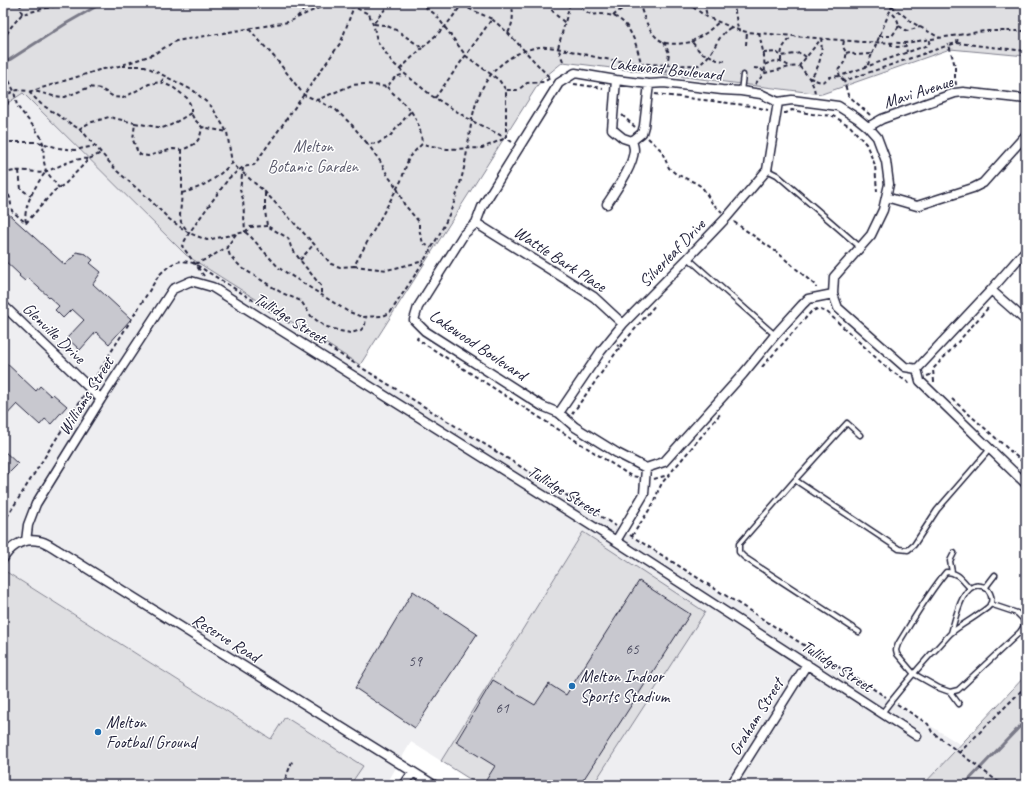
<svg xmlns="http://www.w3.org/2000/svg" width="1029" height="788" font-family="Caveat,sans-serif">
<rect width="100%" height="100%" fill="#fff"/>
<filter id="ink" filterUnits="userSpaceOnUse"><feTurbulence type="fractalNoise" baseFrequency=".025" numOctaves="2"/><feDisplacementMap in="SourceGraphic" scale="8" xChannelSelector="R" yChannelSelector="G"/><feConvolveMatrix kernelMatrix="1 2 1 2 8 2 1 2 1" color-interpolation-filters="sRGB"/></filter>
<g filter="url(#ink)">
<path fill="#eeeef1" d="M23,93L186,255L961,745L923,785H479L411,742L386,785H345L6,571L3,574V106Z"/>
<path fill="#dfdfe2" stroke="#80808e" d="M3,3H1026V56L950,49L822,94L563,62L541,80L360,365L186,255L23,93L3,106Z
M583,532L705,612L593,785H479L441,761Z
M5,571L271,739L285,717L363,766L350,785H3V574Z
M1026,675V785H923Z"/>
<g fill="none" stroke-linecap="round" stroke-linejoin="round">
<path stroke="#7a7a88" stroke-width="3" d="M3,64L67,23L102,3
M964,785L1026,720"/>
</g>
<path fill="#c8c8cf" stroke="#22223b" d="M3,209L65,265L70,259L74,257L76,252L86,254L93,260L90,263L101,272L93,284L131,319L109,344L96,332L80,350L67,338L84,320L72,309L63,318L55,310L59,306L28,278L25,281L19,276L20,275L3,259Z
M3,360L36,391L40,386L51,396L53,394L67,406L51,424L45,419L40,425L17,404L3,419Z
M3,450L18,464L3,479Z
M639,581L690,614L580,785H483L495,766L456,742L493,680L535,705L549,684L566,695Z
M413,591L477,634L415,728L355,688Z"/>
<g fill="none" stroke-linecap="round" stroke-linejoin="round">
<g stroke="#22223b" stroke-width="7">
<path id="service" d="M741,91L743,75
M767,170L777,175L860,247
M688,258L775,335
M795,480L847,423L860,435
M952,572L950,561L954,553
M970,588C962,580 958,572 946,572C927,595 913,620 898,644L896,650L897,654L914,674L939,688L950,692L958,690L1020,632L1024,626L1023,619L1017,613L990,604
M985,588L995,575
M859,632L744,557L739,552V544L795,480L899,549L908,550L914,545L937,510L990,449
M950,692L959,704
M882,713C897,693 914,673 931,654C938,648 944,640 950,634C959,626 971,620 980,613C983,611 988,608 990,605C994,598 989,587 981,586C962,581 955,621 951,633"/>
</g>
<g stroke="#22223b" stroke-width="11">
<path id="minor" d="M616,80L612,129L623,138L632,141L642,133L644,126L649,84
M868,127L882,119L955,93L963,92L1026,99
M886,197L917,206L973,188L983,183L1026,135
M607,204C616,190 633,167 634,150C634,147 633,144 632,141
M476,223L594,297L623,324
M991,290L1026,321
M833,294L808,299L802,305L775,335L743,374L664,462L646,468L617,453L575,427L559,413L542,406L425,331L414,320L418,307L464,234L476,223L482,207L559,83L575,73L616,80L649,84L664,83L722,90L741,91L761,94L778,102L792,100L838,106L857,118L868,127L877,137L886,161L889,184L883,210L871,235L834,277L833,294L838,308L905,367L917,369L920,381L1026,484
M3,305L101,399
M917,369L991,290L1026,250
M559,413L601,351L623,324L688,258L727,217L767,170L778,102
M26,541L28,525L36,504L101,399L173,289L191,281L212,287L616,541L917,736
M616,541L644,494L646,468
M3,559C11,546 23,538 39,541C44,541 51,546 56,549L434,785
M404,785L413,772
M731,785L807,664"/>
</g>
<path stroke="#22223b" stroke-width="2" stroke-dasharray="4 3" stroke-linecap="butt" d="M20,3L22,14
M390,3L373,24L385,25L398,31L422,48L445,27L463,3
M420,3L436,15L466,56L499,80L506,90
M540,3L548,5L555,14L565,23
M576,3C580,7 585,12 591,14C594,15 597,14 600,14C604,14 609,15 613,16C631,22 637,47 641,63
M639,3C644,17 650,38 666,43C673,45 685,43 692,42L701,53L709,55L717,60L726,61
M687,3L707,17L738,30L747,32L862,42L905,43L985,31H1026
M704,3L707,16
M735,3L734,6L738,29
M892,6L913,23L940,38
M613,16C621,9 628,4 639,4
M297,17L310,3
M492,19L508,33L550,78
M899,26L907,31L920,27
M249,29L276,59L304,95L317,100L352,85L366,84L387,87L395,77L405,74
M508,33C514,22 513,15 512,3
M759,33L764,56L765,73
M879,36H892L899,26C898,19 895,15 889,11
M821,38C823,51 820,69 810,78C819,81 822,85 830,77L840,76L844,81
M3,40L11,27L22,14L67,3
M844,41C842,49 844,47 846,53C847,60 842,66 838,70L840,76L928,45L931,39
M664,42L669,53L666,74
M692,42L694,40L706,33L719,22
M891,43V45L897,47L906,46L907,52
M957,43L1026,51
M746,45L747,32
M763,53L776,52L781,56L801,53L806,57
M846,53L850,52L855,55L872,54L867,67
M872,54L892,6L890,3
M563,61L558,48L567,15L570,3
M781,61C781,48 783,46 792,37
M765,65C774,59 781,61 789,66
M122,66H145L194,91L212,107L227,132
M799,66C807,75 814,82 815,94
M3,68L14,91L17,106L34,127L41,137L43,143L44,162L46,171L59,188
M754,68L761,69L764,72
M400,69L422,48
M161,82L166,76
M574,84L603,88
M755,84L765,73L790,67L799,66L821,39
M956,85L955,78V66L949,45L957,43L958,36
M387,87L411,111L390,136L377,144L367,143L380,161L388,176L397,188L404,204L419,222V229L423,243L431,248
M29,92L41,104L82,131L117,171L149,199L169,219L189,233L207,240L245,232L251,237L279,268L347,311L362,317L383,316L390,313C410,282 432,251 448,217C455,202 460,185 464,168C473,124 469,81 515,55C523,51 537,46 546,47C553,47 560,49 567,50C580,53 593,57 606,59C636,64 668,66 699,65C703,62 707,58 710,54C717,44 721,32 732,27
M29,92L99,70L119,66L152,55L176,41L288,22L325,5L354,7L369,14L374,27L377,41L393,63L405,74L432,96L472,121L506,138
M655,94L752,106L768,110
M3,97L14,91L18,90L38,92L53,96L65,97L90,87L101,89L114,97L123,98L149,84L161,82L174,88L187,98L191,106V113L194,119L202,127
M435,98L492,19L461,5L454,3
M317,100L336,110L352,125L367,143
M411,111C419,124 421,130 422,144
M784,113H786L792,110L812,114L833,116L850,126L866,144L875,165L877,192
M622,115L635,127
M870,115L848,95L844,81L949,45
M3,118L8,103L7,95
M135,123L162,128L171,125L191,113
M79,129L89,123L109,117L135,123L133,140L138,153L141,155L148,156L173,149L182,150
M648,138L661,150L669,168L676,174L696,183L702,187L706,193L712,203L722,212
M3,142H38L59,148L75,150L94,146
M512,142L506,138V90H518L527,83L544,82L550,78
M243,168L240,190L243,199L245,232
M19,171L21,189L31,196
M243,173L265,192L314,244L331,264L340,267L354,266L401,181L409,157L422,144L447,149L482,148L506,138
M3,174C10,171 20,170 28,171C33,171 39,174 44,172C58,168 73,157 89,159
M3,182L10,198L12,211L26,223L54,191L65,184L89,159L101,153
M182,193C204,187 216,179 232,163
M265,193V210L267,226L288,238L291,247L300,260L321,286V294
M26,222C22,208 37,182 46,172
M734,222L778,253L816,286V288
M186,229L181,222L180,215L182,193V150C196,144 200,142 202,127L227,132L232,163L238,169H240
M245,232L250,227L267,226
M236,234L227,247L230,256L242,268L282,293L301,301L311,316L324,326L340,331L351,333L361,330L365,325L366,317
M300,260L314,244
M195,264L209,258L227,247
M354,266L387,270L424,261
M204,276L182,246L189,233L229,178L243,167L254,165L341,42L355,3
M418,337L417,339L631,476L638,477
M620,347L656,304
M762,367L811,312L817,309L827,312L887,368L909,383L912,382
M927,376L933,374
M93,381L159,275C171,264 178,257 195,264L616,526
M934,382L933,369L949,352L988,308
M952,399L1026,465
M572,414L620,347L617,345
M654,479L668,475
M3,523L84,395
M630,535L886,697
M632,536L655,501L658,491L662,483L721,413
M897,704L928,724L932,732L997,781L1007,785
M959,753L1026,686
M283,785L293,759"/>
<use href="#service" stroke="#fff" stroke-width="4"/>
<use href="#minor" stroke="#fff" stroke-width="8"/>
</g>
</g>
<g fill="#1f6fb2" stroke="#fff" stroke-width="1.5">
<circle cx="572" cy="686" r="4"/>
<circle cx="98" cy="732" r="4"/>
</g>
<g text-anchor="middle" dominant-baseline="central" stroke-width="3" stroke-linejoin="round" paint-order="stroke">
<g font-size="15" fill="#4c4c60">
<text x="632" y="649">65</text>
<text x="415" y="661">59</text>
<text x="502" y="708">61</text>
</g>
<g font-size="17" fill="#22223b" stroke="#fff">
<text transform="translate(666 69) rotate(6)">Lakewood Boulevard</text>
<text transform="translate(918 92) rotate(-18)">Mavi Avenue</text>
<text transform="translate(672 253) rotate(-46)">Silverleaf Drive</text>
<text transform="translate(560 259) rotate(33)">Wattle Bark Place</text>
<text transform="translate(290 318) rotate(32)">Tullidge Street</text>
<text transform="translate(54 333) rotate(44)">Glenville Drive</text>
<text transform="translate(478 345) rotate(34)">Lakewood Boulevard</text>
<text transform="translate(86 396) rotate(-58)">Williams Street</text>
<text transform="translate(564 491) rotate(32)">Tullidge Street</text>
<text transform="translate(226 638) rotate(32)">Reserve Road</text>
<text transform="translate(837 666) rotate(33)">Tullidge Street</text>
<text transform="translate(756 717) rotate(-58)">Graham Street</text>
</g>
<g font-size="17" fill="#5b5b6d" stroke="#fff">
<text x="313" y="146">Melton<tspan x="313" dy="20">Botanic Garden</tspan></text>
</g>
<g font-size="17" fill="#22223b" stroke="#fff" text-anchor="start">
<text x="580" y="676">Melton Indoor<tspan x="580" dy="20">Sports Stadium</tspan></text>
<text x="106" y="722">Melton<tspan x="106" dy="20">Football Ground</tspan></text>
</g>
</g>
<rect width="1029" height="788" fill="none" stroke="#fff" stroke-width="16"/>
<rect x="8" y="8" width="1013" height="772" fill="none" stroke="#22223b" stroke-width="1.5" filter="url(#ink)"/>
</svg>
